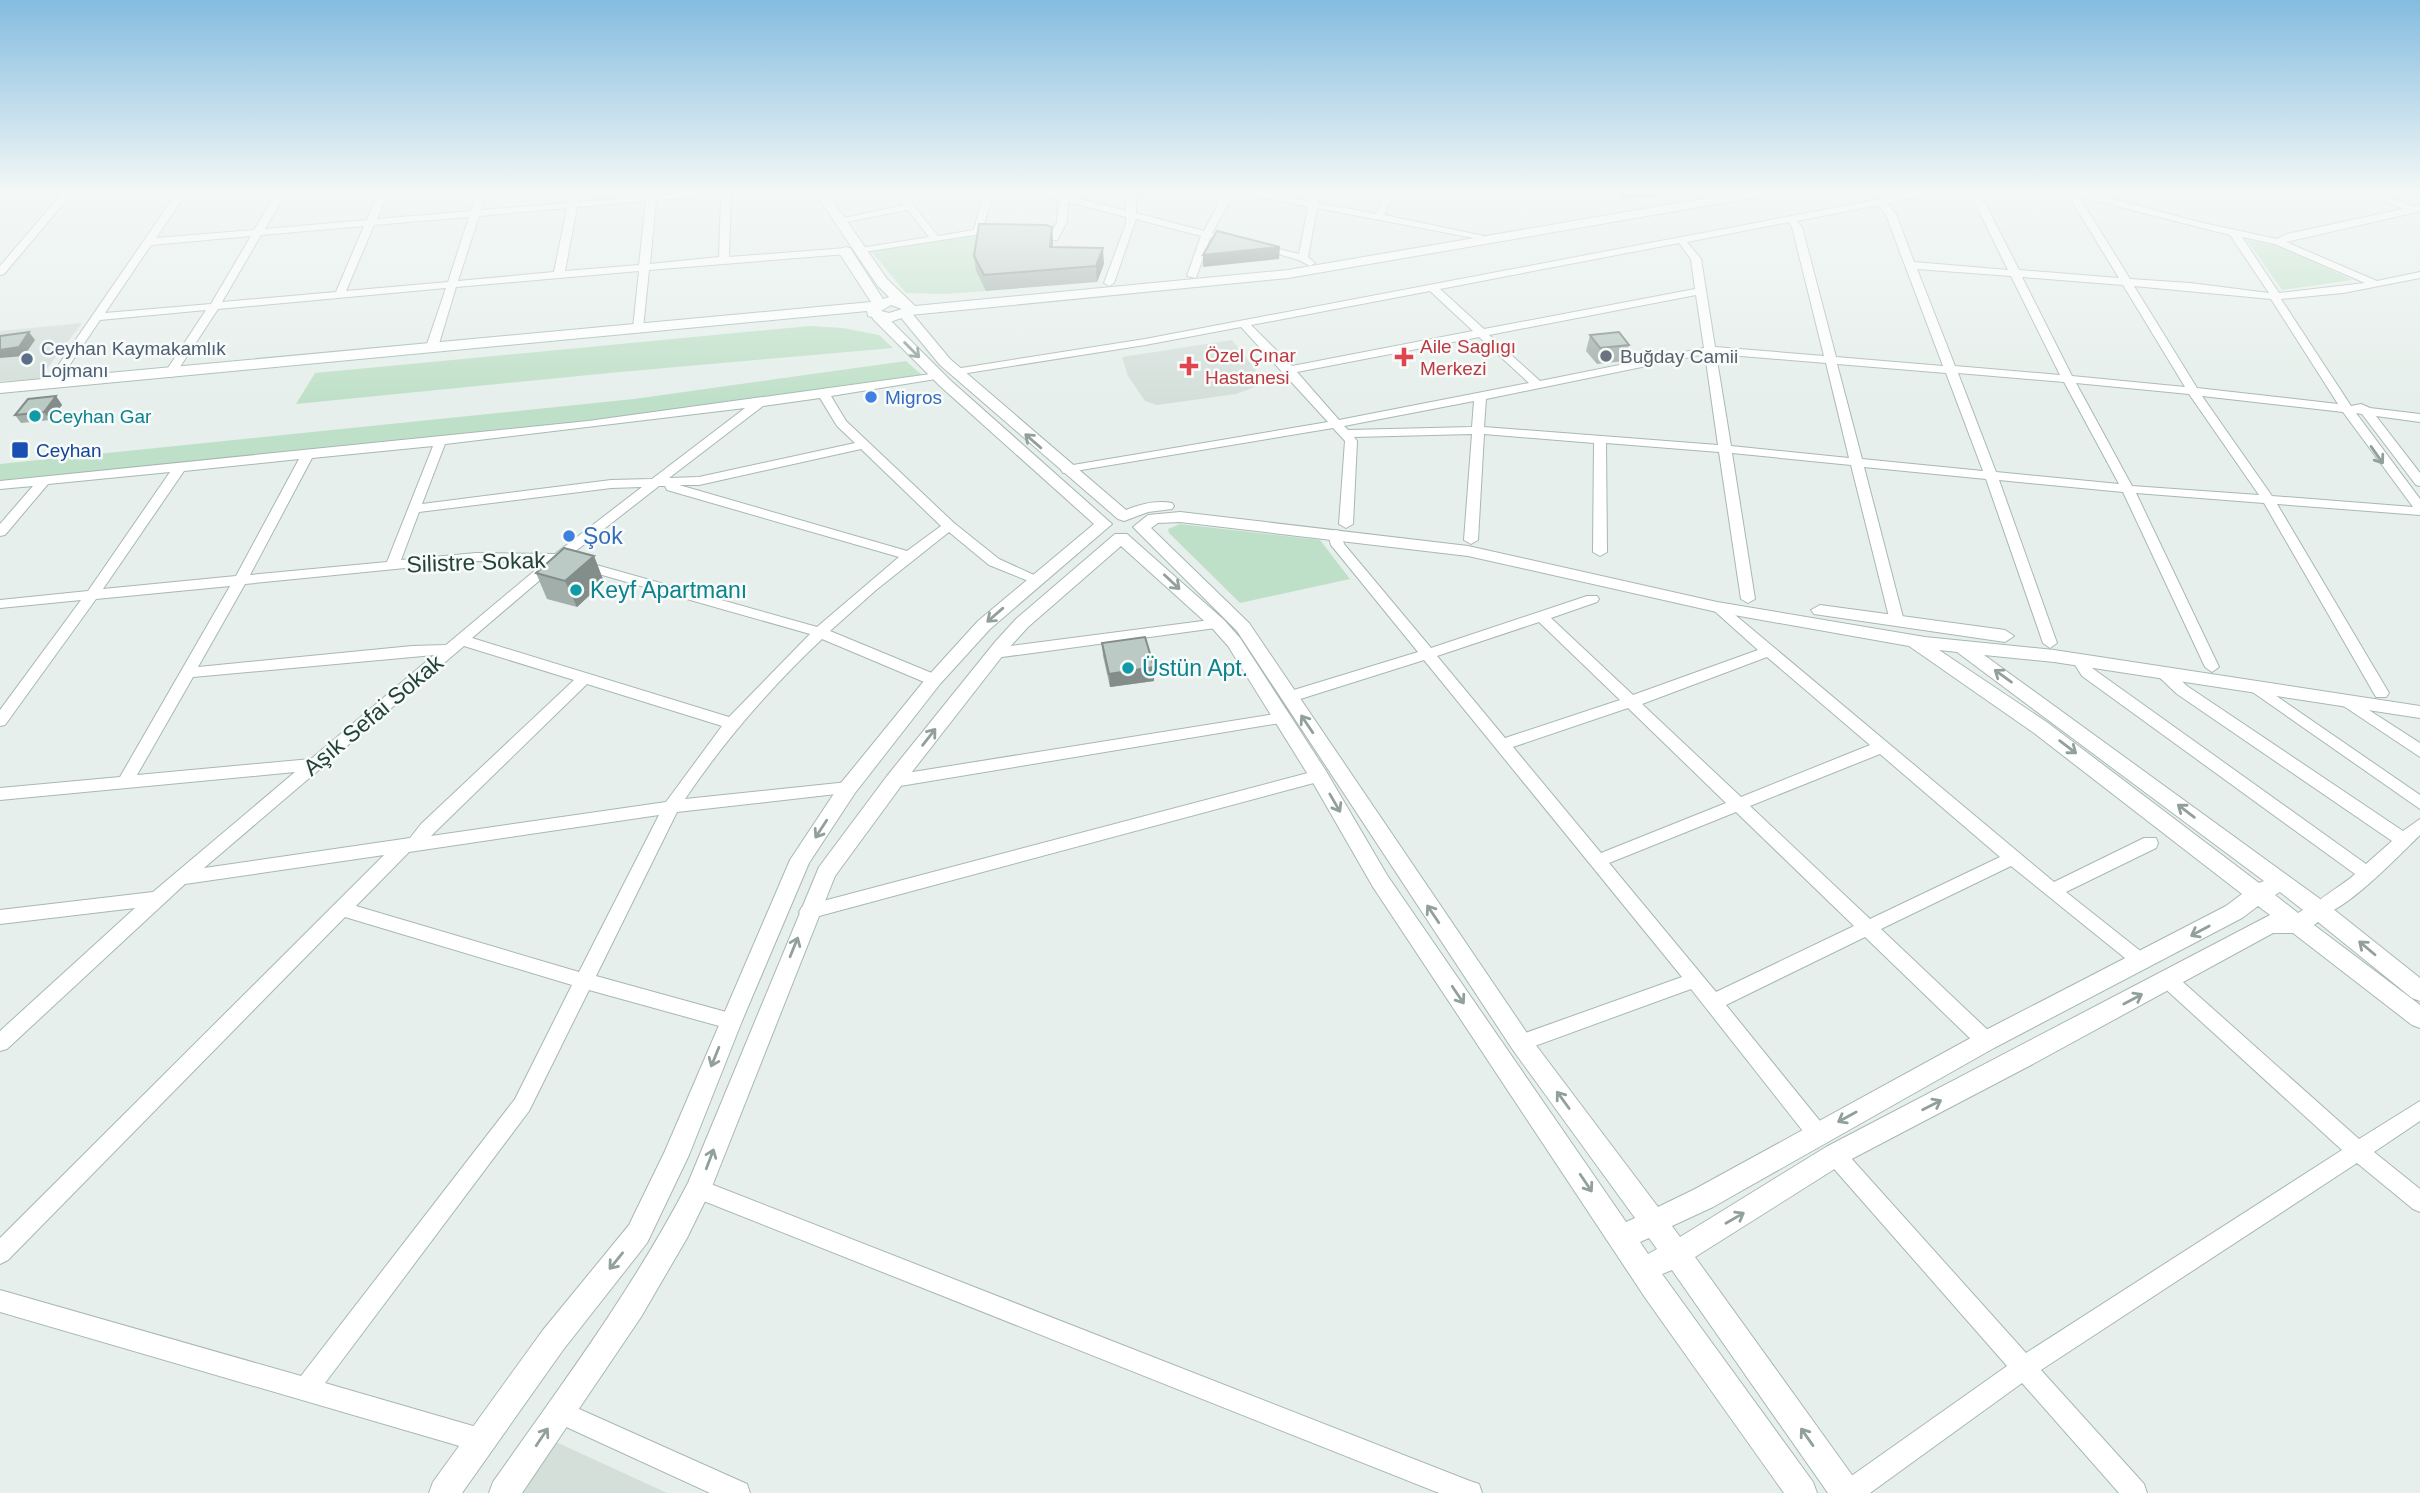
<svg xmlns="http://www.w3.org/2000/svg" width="2420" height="1493" font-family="Helvetica,sans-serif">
<rect width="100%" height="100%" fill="#e6efeb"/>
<path fill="#d4dfda" d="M82,323L39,379L0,381V331Z
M1232,340L1263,379L1255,387L1236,394L1157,405L1145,401L1128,376L1122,357Z
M556,1442L667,1493H522Z"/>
<path fill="#bfe0c8" d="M978,232L986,291L943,294L906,293L872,252Z
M2247,240L2283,247L2352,280L2282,290Z
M810,326L843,328L879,335L893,348L609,373L296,404L315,373Z
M906,361L923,376L790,399L0,485V464L634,399Z
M1180,524L1320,540L1350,579L1240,603L1169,533L1168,529Z"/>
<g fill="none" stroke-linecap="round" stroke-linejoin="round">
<g stroke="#a8b8b2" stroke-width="2">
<path id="minor" d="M64,191H74L4,274L0,275V266Z
M178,191H188L156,238L254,230L277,191H287L265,229L367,220L379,191H389L377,219L471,211L477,191H487L481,210L568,203L570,191H580L578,202L647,196V191H657L656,195L737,191L731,194L729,257L846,248L851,251L846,254L649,270L643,328L638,331L633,328L639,271L456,287L438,347L432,350L426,347L446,288L218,309L174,376L170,377L164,374L206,310L100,320L54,388H46L44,386ZM721,195L719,257L650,264L656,200ZM646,201L639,265L565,271L577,207ZM567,208L554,272L458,281L479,216ZM469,217L448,282L346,291L374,225ZM364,226L336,292L222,302L261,235ZM251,236L211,304L105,313L151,245Z
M823,191H842L819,196V192Z
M892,191H902L938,236L974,230L984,191H994L981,234L857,253V249L861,248L929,237L908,210L840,223L835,220L904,205Z
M1031,191L1059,194V191H1069L1068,196L1126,211V191H1136V213L1204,231L1225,191H1254L1309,201L1311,191H1321L1318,203L1376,214L1385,191H1395L1384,215L1484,236L1479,239L1317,208L1308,257L1315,263L1310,266L1299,260L1254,247L1259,244L1299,254L1308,207L1235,191L1212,233L1238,241L1233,244L1210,238L1196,278L1187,276L1201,236L1136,219L1114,283L1109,286L1104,283L1126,224V217L1068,202L1067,222L1057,240H1051L1049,238L1057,222L1059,200Z
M1675,191H1685V201H1679Z
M1923,191H1943L1887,203L1896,214L1914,262L2008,270L1969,191H1979L2019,270L2119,278L2073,203L2072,194L2066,191H2082L2203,223L2277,239L2287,234L2403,209L2363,191H2376L2414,207L2420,205V211L2417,212L2286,242L2377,281L2420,272V278L2343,293L2281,299L2351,406L2361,404L2370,408L2420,414V422L2376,416L2420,473V486L2416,485L2362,414L2356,413L2420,499V515L2277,504L2389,693L2386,697H2376L2264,503L2136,493L2219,667L2212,672L2205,667L2123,492L1999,480L2057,643L2050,648L2043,643L1986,479L1864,467L1904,621L1897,626L1890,621L1851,465L1732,453L1755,599L1748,603L1741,599L1719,452L1606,443L1607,552L1600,556L1593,552L1594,443L1484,434L1478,540L1471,544L1464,540L1472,434L1354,437L1357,441L1353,524L1346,528L1339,524L1345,441L1333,428L1063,473L1061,470L1067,466L1328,422L1241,327L1145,345L955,375L949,372L955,369L1145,339ZM2081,197L2230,235L2269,293L2190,283L2130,279L2083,203ZM1879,205L1886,215L1943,366L1836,357L1802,227L1797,221ZM1789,222L1792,227L1824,356L1715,347L1701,259L1687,242ZM2242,237L2275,244L2365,283L2279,293ZM1679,243L1691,259L1695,289L1484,329L1440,289ZM1917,269L2011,276L2060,375L1955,366ZM2022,277L2123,285L2185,387L2072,376ZM2134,286L2271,299L2338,404L2197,388ZM1430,291L1473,331L1292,366L1251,325ZM1696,295L1704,348L1540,381L1489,335ZM1479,337L1529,383L1339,420L1297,372ZM1705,354L1718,445L1484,427L1486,399ZM1716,354L1826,363L1849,458L1731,446ZM1837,364L1946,373L1983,471L1862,459ZM1958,373L2064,382L2119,484L1996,472ZM2076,383L2189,394L2259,495L2132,486ZM2202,396L2343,412L2413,507L2272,496ZM1474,401L1472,427L1348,430L1344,426Z
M938,373L944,376L942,378L831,396L846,421L954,523L999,559L1043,579L1036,583L1031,582L989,565L949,532L876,590L830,631L939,676L941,680L939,684H929L822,639C770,688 725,740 685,799L848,782L854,784L856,788L854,792L677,812L596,976L737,1015L739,1021L737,1027L730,1029L589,990L529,1111L325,1383L480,1428L488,1432L492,1440L488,1448L480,1452L0,1312V1290L301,1376L515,1099L572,985L345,917L8,1260L0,1264V1238L384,855L185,884L7,1049L0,1051V1031L135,908L0,924V910L153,892L295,772L0,800V788L120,777L230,586L96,599L5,725L0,726V710L81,600L0,608V600L88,591L170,472L48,484L5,535L0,536V524L33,486L0,489V481L588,421ZM820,398L837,426L855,443L699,477L669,478L763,406ZM745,408L652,479L611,480L422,504L445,444ZM433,446L387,562L250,575L312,458ZM861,449L941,526L907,551L679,485H699ZM299,459L236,576L103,589L184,471ZM659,486H665L667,490L899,557L817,627L568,557ZM642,487L555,554L476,553L401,560L419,512L611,488ZM476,561L545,562L446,645L412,646L198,667L245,584ZM560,563L810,634L729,717L472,638ZM464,646L574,680L421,824L410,838L204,868ZM434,655L311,759L137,775L193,677ZM587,684L722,726L666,802L431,836ZM659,815L579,972L356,906L409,852Z
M1335,530L1340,531L1344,544L1431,648L1587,596H1597L1599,599L1597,602L1551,618L1633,695L1758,650L1710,607L1712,604H1722L2054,882L2144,838H2156L2158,843L2156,848L2066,892L2148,957L2151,962L2148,967L2142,970L2136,967L2011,866L1881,929L1993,1035L1996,1041L1993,1047L1986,1049L1979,1047L1865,937L1726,1005L1824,1126L1827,1133L1824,1140L1817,1142L1810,1140L1691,989L1521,1051L1514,1049L1511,1043L1514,1037L1682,977L1424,660L1294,701H1284L1281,697L1284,693L1418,652L1331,545L1328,534ZM1539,622L1620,700L1505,738L1437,656ZM1767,657L1870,745L1741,797L1642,704ZM1628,708L1726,803L1601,853L1513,747ZM1880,754L2000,857L1870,919L1750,806ZM1736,812L1854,926L1716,992L1609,863Z
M1218,619L1223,621L1225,624L1223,627L995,658L988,653L995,648Z
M2079,655L2084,657L2092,668L2366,864L2392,841L2177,694L2158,676L2156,672L2158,668H2168L2187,686L2403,831L2420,819V835C2402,852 2336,923 2313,915L2310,910C2315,900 2345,884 2355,874L2082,676L2072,660Z
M2256,682L2420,795V809L2251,691L2248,687Z
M2347,696L2420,743V757L2342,705L2339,701L2342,697Z
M1281,713L1286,714L1289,718L1286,722L894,787L886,781L894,775Z
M1319,770L1327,776L1325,780L808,919L802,917L799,912L802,907L808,905Z
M2168,972L2175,975L2359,1139L2420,1101V1121L2374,1152L2420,1189V1212L2413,1209L2357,1163L2041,1370L2144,1484L2147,1493H2119L2022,1383L1870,1493H1837L1840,1484L2007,1366L1828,1162L1825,1155L1828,1148L1835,1146L1842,1148L2026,1353L2342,1150L2161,985L2159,980L2161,975Z
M698,1179L1470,1481L1479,1484L1482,1493H1439L691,1196L688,1189L691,1182Z
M559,1400L747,1484L750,1493H710L551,1420L547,1412L551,1404Z"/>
</g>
<g stroke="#a8b8b2" stroke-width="2">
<path id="tertiary" d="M905,310L910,311L950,359L1126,510C1141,504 1156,500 1172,503L1174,506L1172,509L1148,512L1124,521L1118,519L940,365L898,314Z
M879,313L884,314L950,380L1112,524L990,629L940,684L855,793L809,863L742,1021L689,1155L647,1243L563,1350L462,1493H429L433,1482L543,1330L629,1225L665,1151L790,860L841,783L928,676L978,621L1094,524L940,386L874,320L872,317Z
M1180,512L1468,546L1717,602L1925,637L2054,650L2420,706V718L2054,662L1984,655L2327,904L2420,978V1001L2412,998L2318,922L2314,925L2420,1005V1028L2412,1025L2293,933H2273L2031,1065L1844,1163L1695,1257L1857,1482L1861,1493H1828L1672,1270L1662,1274L1813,1482L1817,1493H1784L1646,1299L1373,887L1312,781L1228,646L1212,628L1121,546L1028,627L1007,650L901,786L835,876L711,1189L687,1238L641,1317L522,1493H489L493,1482C562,1384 633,1289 688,1183L819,867L887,776L995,642L1016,619L1115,534H1127L1224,620L1240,638L1326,771L1387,875L1626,1222L1635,1218L1513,1050L1237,631L1133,527L1148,515ZM1180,522L1468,556L1717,612L1909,646L2034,733L2242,894L2226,906L1978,1034L1695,1189L1658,1207L1529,1036L1249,623L1151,528L1158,523ZM1939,650L1957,652L2264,881L2259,883L2048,723ZM2280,892L2303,910L2298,913L2275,895ZM2258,906L2270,915L1826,1147L1680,1237L1672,1226L1713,1207L1994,1048L2242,918ZM1649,1238L1657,1249L1648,1254L1640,1242Z
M1820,605L2005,630L2014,636L2005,642L1814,614L1811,610Z"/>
</g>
<g stroke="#a4bbb3" stroke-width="2">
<path id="secondary" d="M814,191H826L887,279L915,306L1288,270L1748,191H1775L1769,195L1288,278L910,315L890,322L868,316L867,311L0,393V383L871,302L838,251L845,247L850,248L883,299L889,297L877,285ZM891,305L902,309L889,313L881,311Z"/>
</g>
<use href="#minor" fill="#fff" fill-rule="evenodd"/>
<use href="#tertiary" fill="#fff" fill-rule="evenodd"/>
<use href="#secondary" fill="#fff" fill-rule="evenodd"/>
</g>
<path fill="#a1aea9" d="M1615,191H1656L1655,198L1621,199Z
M1052,227L1053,247L1104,264L1097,282L986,291L976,271L974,256Z
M1590,335L1629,345L1625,361L1597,364L1586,351Z
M56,396L62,405L50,420L21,423L15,415Z
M594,556L604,582L577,607L547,599L536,573Z
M1102,643L1154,681L1110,687L1103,656Z"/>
<path fill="#838d89" d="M1052,227L1053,243L1051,263L1050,247Z
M1280,247L1279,259L1203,267V255Z
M1103,248L1104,264L1097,282L1096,266Z
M29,332L35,340L24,356L0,358V350Z
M56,396L62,405L50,420L44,412Z
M594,556L604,582L577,607L565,581Z
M1154,667V681L1110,687L1109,674Z"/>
<path fill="#bbcac4" stroke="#838d89" stroke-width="2" d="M979,224L1046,225L1052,227L1050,247L1103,248L1096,266L984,275L974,256Z
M1217,231L1280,247L1203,255Z
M29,332L19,347L0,350V336Z
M1619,332L1629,345L1600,348L1590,335Z
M56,396L44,412L15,415L28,399Z
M564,548L594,556L565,581L536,573Z
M1145,637L1154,667L1109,674L1102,643Z"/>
<defs><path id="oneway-shaft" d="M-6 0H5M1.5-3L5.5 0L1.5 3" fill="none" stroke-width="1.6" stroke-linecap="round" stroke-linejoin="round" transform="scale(1.75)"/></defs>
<g stroke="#92a09c">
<use href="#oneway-shaft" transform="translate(912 350) rotate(45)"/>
<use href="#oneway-shaft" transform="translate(1033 441) rotate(-139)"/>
<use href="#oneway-shaft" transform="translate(2377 455) rotate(55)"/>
<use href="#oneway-shaft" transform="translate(1172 582) rotate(43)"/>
<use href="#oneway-shaft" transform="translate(995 615) rotate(139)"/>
<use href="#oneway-shaft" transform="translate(2003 676) rotate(-144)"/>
<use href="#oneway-shaft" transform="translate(1307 724) rotate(-124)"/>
<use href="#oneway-shaft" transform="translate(929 737) rotate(-52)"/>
<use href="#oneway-shaft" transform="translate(2068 747) rotate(37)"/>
<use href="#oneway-shaft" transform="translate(1335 803) rotate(60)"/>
<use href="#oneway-shaft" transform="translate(2186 811) rotate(-143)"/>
<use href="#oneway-shaft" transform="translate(821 829) rotate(123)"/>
<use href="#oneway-shaft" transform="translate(1433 914) rotate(-124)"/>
<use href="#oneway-shaft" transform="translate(2200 931) rotate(152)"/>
<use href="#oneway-shaft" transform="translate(794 947) rotate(-68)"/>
<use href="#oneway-shaft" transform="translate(2367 948) rotate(-140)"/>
<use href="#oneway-shaft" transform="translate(1458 995) rotate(56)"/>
<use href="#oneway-shaft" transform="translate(2133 999) rotate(-28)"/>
<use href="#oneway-shaft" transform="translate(715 1057) rotate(112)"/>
<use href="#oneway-shaft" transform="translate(1563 1100) rotate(-126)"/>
<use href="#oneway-shaft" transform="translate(1932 1105) rotate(-27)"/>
<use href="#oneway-shaft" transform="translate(1847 1117) rotate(151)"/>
<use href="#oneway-shaft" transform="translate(710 1159) rotate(-69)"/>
<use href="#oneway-shaft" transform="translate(1586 1183) rotate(56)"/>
<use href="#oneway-shaft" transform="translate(1735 1218) rotate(-30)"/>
<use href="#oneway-shaft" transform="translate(616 1261) rotate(129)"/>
<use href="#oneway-shaft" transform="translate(542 1437) rotate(-56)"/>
<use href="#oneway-shaft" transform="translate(1807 1437) rotate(-125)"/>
</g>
<linearGradient id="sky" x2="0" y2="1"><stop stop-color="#84bce0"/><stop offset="0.48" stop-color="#f4f8f6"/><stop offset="1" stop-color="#f4f8f6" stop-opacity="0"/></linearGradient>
<rect width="2420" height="400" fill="url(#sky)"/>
<circle fill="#6b7280" stroke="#f7fbf9" stroke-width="2.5" cx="1606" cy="356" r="7"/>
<g fill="#e0444e" stroke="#f7fbf9" stroke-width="2.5">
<path d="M1400.5 346.5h7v7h7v7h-7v7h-7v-7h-7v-7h7z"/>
<path d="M1185.5 355.5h7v7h7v7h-7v7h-7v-7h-7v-7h7z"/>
</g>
<circle fill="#5c6f8a" stroke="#f7fbf9" stroke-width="2.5" cx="27" cy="359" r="7"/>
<g fill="#3f7fe0" stroke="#f7fbf9" stroke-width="2.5">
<circle cx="871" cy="397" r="7"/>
<circle cx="569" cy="536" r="7"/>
</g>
<g fill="#0f9aa8" stroke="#f7fbf9" stroke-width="2.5">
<circle cx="35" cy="416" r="7"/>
<circle cx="576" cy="590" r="7"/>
<circle cx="1128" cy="668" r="7"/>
</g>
<rect fill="#1a4fb4" stroke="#f7fbf9" stroke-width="2.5" x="11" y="441" width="18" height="18" rx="3.5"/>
<g text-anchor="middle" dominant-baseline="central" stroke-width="5" stroke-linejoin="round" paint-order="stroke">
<g font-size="19" fill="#be3a42" stroke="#f7fbf9" text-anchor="start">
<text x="1420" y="346">Aile Saglıgı<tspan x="1420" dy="22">Merkezi</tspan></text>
<text x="1205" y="355">Özel Çınar<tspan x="1205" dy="22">Hastanesi</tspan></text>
</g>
<g font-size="19" fill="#4e5e75" stroke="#f7fbf9" text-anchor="start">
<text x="41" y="348">Ceyhan Kaymakamlık<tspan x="41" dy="22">Lojmanı</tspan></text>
</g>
<g font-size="19" fill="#5b616d" stroke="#f7fbf9" text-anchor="start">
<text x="1620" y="356">Buğday Camii</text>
</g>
<g font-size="19" fill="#366cbe" stroke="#f7fbf9" text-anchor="start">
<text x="885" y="397">Migros</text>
</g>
<g font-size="19" fill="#0d838f" stroke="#f7fbf9" text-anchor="start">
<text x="49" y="416">Ceyhan Gar</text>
</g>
<g font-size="19" fill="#164399" stroke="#f7fbf9" text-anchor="start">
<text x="36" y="450">Ceyhan</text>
</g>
<g font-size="23" fill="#366cbe" stroke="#f7fbf9" text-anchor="start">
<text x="583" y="536">Şok</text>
</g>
<g font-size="23" fill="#24423a" stroke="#f7fbf9">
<text transform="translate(476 562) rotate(-2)">Silistre Sokak</text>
<text transform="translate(373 715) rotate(-40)">Aşık Sefai Sokak</text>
</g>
<g font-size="23" fill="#0d838f" stroke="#f7fbf9" text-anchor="start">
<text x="590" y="590">Keyf Apartmanı</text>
<text x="1142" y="668">Üstün Apt.</text>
</g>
</g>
</svg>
